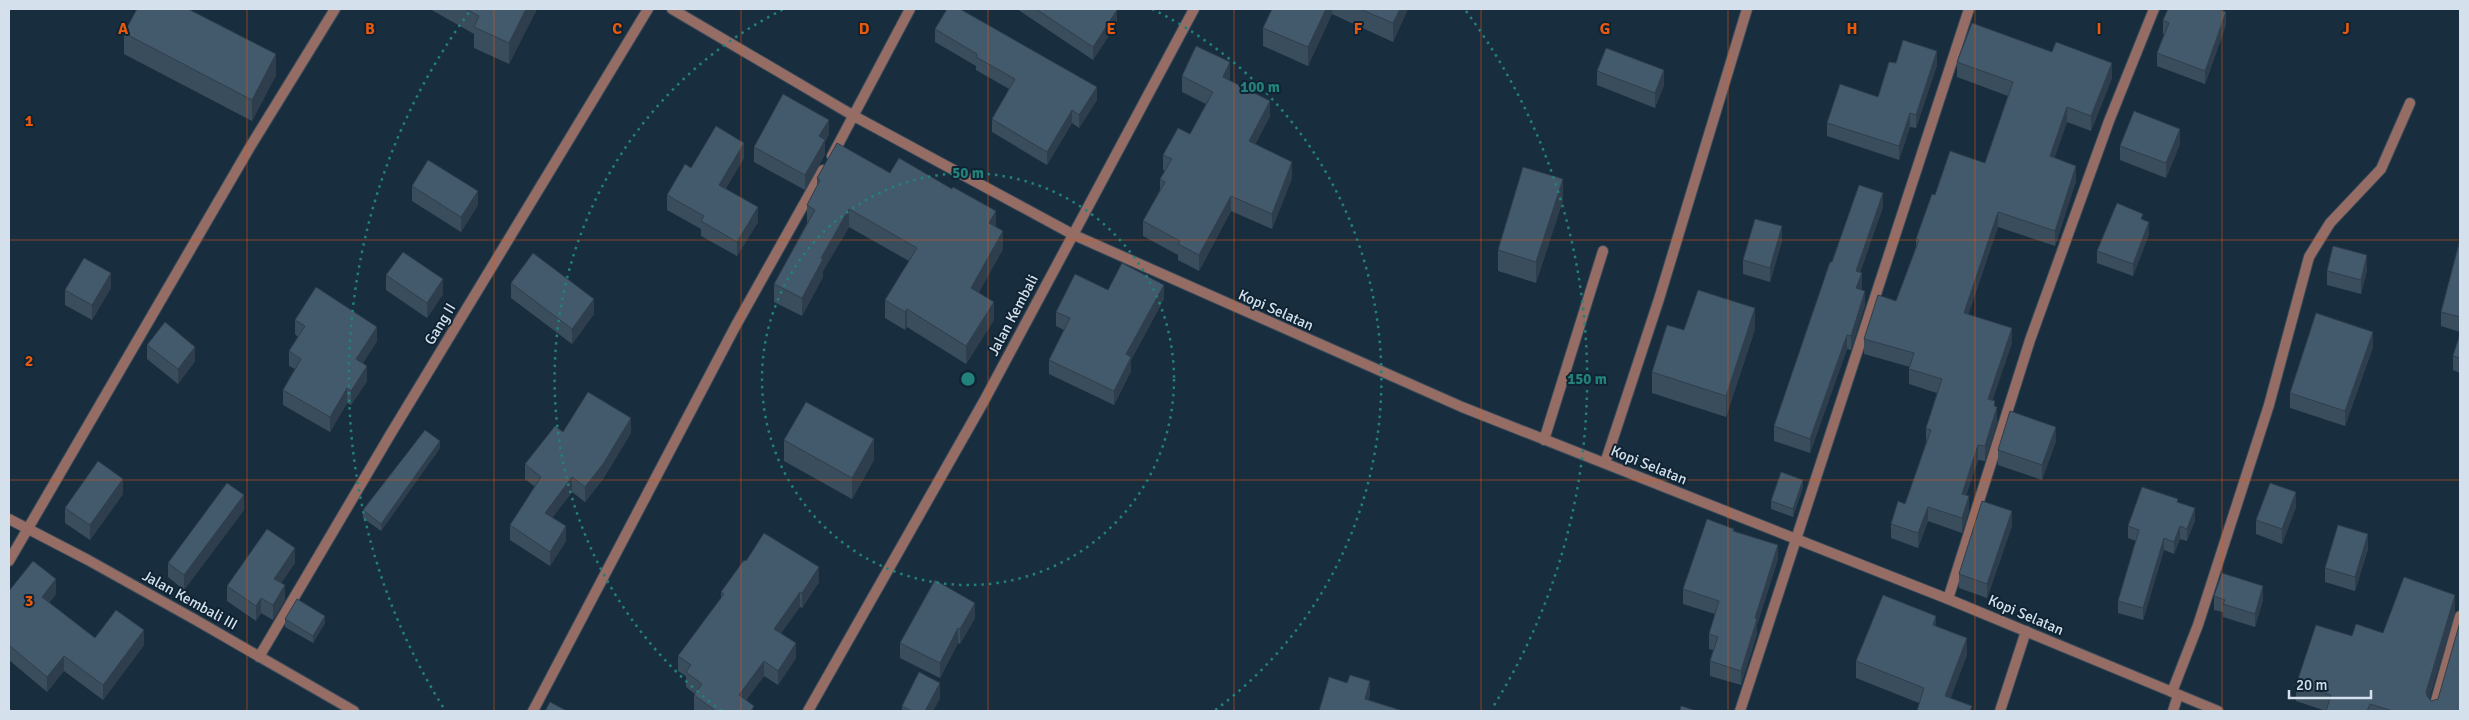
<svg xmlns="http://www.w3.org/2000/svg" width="2469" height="720" font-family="Signika,sans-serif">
<rect width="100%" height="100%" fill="#182d3e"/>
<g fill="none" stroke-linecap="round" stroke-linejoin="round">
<g stroke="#364a5a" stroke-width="12">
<path id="minor" d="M672,9L854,116L1074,235
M832,156L910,9
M1544,440L1603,251
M1605,463L1659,299L1747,9
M9,519L88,560L194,619L354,711
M9,561L250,147L335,9
M1948,599L2030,340L2109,121L2154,9
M259,657L390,435L648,9
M2172,692L2198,625L2269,405L2309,257L2330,223L2381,169L2410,103
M533,711L735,327L823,170
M1740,711L1969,9
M2000,711L2026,631
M2173,711L2178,695
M2433,711L2460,616"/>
</g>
<g stroke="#364a5a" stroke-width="12">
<path id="tertiary" d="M1074,235L1462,407L1948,599L2218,711
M808,711L984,401L1194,9"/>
</g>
<use href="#minor" stroke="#956d64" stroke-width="10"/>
<use href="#tertiary" stroke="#956d64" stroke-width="10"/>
</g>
<path fill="#3a4d5d" d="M430,9H537L509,64L474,48V34Z
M1017,9H1114L1117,23L1093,60Z
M1272,9H1408L1393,42L1332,14L1308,66L1263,46V28Z
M2163,20L2226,25L2205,84L2157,66V53L2164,34H2163Z
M935,29L1097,100L1079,128L1072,123L1047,165L992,132V119L1009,89L976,70V66L935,42Z
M124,33L276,75L252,121L124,54Z
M1957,62L2112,78L2091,131L2067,122L2054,158L2076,181L2055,246L1998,227L1968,314L2012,343L1992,400L1995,406L1997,422L1985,461L1978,460L1966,495L1969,511L1962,533L1928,521L1918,548L1891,538V524L1905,504L1926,443V428L1937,393L1909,384V369L1910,367L1864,354V339L1896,301L1916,247V239L1935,195L1985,163L2008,96L1957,77Z
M1896,63L1937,65L1916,128L1910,127L1899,160L1827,136V123L1878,97Z
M1597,71L1664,85L1655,108L1597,85Z
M1182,76L1230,78L1229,80L1270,116L1255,144L1292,178L1272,229L1231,211L1199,271L1178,260V255L1143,236V221L1160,190V179L1165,171L1163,170V155L1190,134L1206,104L1182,92Z
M829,134L825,142V154L805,190L754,162V147Z
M2180,144L2166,178L2120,160V146Z
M744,158L726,188L758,222L737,256L701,236V229L667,210V195L691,168Z
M890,173L996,227L1003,249L979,292L994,320L966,364L907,327L905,330L885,318V300L909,261L849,227L823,271V277L802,316L774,302V284L807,223V205L817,187V178Z
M412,186L478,205L461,232L412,201Z
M1563,200L1536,283L1498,271V250Z
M1883,207L1860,272L1862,287L1861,290L1865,305L1851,350L1847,349L1810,453L1774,441V426L1832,262Z
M2143,220L2149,234L2133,276L2097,263V251Z
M2460,240V332L2441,326V312Z
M1782,241L1770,282L1743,274V260Z
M2367,270L2361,294L2327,285V271Z
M386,275L443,294L427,318L386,290Z
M511,283L594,314L572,344L511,298Z
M111,288L92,320L65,305V290Z
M1108,290L1164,299L1131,360V371L1114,405L1049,374V360L1064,330L1056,326V312Z
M295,320L377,341L363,363L367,381L351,405L347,403L330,432L283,405V390L295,369L289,366V351L298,337L295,334Z
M1755,329L1726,417L1652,393V372L1684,330Z
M2460,334V373L2453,370V356Z
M147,345L195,361L178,384L147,359Z
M2373,347L2345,426L2290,408V393Z
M563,432L631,433L603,479L585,502L572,492L552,518L566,541L550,566L510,540V525L535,487L525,479V464Z
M784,440L874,460L852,499L784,461Z
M2056,441L2042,480L1998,465V450Z
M440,448L381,531L363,518V510Z
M1803,487L1793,517L1771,509V501Z
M123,494L90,540L65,523V508Z
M2178,502L2195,520L2187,541L2180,539L2174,554L2164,550L2143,620L2118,613V601L2136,541L2128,538V526Z
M2296,507L2282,544L2256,534V520Z
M244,510L184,590L168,577V563Z
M2012,526L1987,598L1959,588V574Z
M1734,531L1778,559L1757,625V634L1741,685L1710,676V661L1713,650L1709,649V634L1715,614L1683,604V589Z
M2368,549L2355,591L2325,582V568Z
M746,561L819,582L802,608L800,607L781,633L796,658L778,685L764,676L746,700L754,711H696L694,710V695L695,694L686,687V676L678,671V656L721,598V592Z
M295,563L281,583L285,600L273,620L261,613L256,621L227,601V586Z
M9,591L56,594L49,603L95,638L144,645L103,700L64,671L47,692L9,660Z
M2214,596L2263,600L2255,627L2223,617V612L2214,610Z
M2455,612L2429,699L2431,701L2460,711H2326L2296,701V685L2352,636L2383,633Z
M975,618L960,644L958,643L940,678L900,658V643Z
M285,619L325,623L313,643L285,627Z
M1936,626L1967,655L1950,698L1972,711L1919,703L1856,678V661Z
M940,698L933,711H902V706Z"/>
<path fill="#2f3e4c" d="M526,9H537L509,64V43Z
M1326,9H1332V14L1308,66V47Z
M1400,9H1408L1393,42V23Z
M1117,10V23L1093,60V47Z
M2226,12V25L2205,84V71Z
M1937,51V65L1916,128V115Z
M276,54V75L252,121V100Z
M1230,62V78L1223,92V77Z
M2112,63V78L2091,131V116Z
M1664,70V85L1655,108V93Z
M1097,87V100L1079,128V115Z
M1270,101V116L1249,157V141Z
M2067,107V122L2050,171V156Z
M1072,110V123L1047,165V152Z
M1910,113V127L1899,160V146Z
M829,120V134L825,142V154L805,190V175L819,136Z
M2180,129V144L2166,178V163Z
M744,143V158L719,199V185Z
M1292,162V178L1272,229V214Z
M2076,166V181L2055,246V231Z
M1563,179V200L1536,283V262Z
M478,191V205L461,232V217Z
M1883,193V207L1856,285V271Z
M1231,196V211L1199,271V255Z
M758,207V222L737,256V242Z
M849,209V227L823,271V277L802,316V298L821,258Z
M996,211V228L989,223Z
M1998,212V227L1964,328V313Z
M2149,222V234L2133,276V264Z
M1782,226V241L1770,282V268Z
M1003,231V249L971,306V288Z
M2367,255V270L2361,294V280Z
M111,273V288L92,320V305Z
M1862,273V287L1856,302V288Z
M443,279V294L427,318V303Z
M1164,285V299L1131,360V371L1114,405V391L1126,354Z
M1865,291V305L1851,350V336Z
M594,299V314L572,344V329Z
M994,302V320L966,364V346Z
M1755,308V329L1726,417V396Z
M907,309V327L905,330V312Z
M377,327V341L356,374V359Z
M2012,328V343L1988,414V399Z
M2373,332V347L2345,426V411Z
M1847,335V349L1810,453V439Z
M195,347V361L178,384V369Z
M367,366V381L351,405V391Z
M347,388V403L330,432V417Z
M1995,401V413L1997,407V422L1985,461V446Z
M631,418V433L603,479L585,502V487Z
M2056,427V441L2042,480V465Z
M874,439V460L852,499V478Z
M440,441V448L381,531V524Z
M1978,445V460L1962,508V494Z
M572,477V492L545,527V513Z
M123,479V494L90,540V525Z
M1803,480V487L1793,517V509Z
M2296,492V507L2282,544V529Z
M244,495V510L184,590V575Z
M1969,496V511L1962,533V518Z
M1928,507V521L1918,548V533Z
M2195,508V520L2187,541V529Z
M2012,511V526L1987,598V584Z
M566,526V541L550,566V552Z
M2180,526V539L2174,554V542Z
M2368,534V549L2355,591V577Z
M2164,538V550L2143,620V608Z
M1778,545V559L1757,625V634L1741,685V671L1755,618Z
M295,548V563L274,594V579Z
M819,567V582L802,608V593Z
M56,579V594L42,612V597Z
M285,585V600L273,620V605Z
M2263,586V600L2255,627V614Z
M800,592V607L774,643V629Z
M2455,595V612L2426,709V692Z
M261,598V613L256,621V606Z
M975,603V618L960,644V629Z
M325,616V623L313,643V636Z
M1936,616V634L1933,625Z
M958,628V643L940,678V663Z
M144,630V645L103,700V685Z
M1967,638V655L1946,711L1945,696Z
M796,643V658L778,685V671Z
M64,656V671L47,692V677Z
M764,661V676L739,710V695Z
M1370,681V696L1365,711V699Z
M940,683V698L933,711H925Z"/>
<path fill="#43596c" stroke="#2f3e4c" d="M137,9H188L276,54L252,100L124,33Z
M466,9H526L509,43L474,27L479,16Z
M947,9H960L1097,87L1079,115L1072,110L1047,152L992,119L1015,79L976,57L977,54L935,29Z
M1036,9H1114L1117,10L1093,47Z
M1272,9H1326L1308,47L1263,28Z
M1360,9H1400L1393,23Z
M2168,9H2219L2226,12L2205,71L2157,53L2169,23L2163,20Z
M1972,23L2052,52L2056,42L2112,63L2091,116L2067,107L2050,156L2076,166L2055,231L1998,212L1964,313L2012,328L1988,399L1995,401L1994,406L1997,407L1985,446L1978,445L1962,494L1969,496L1962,518L1928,507L1918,533L1891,524L1898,501L1905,504L1931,430L1926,428L1942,379L1909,369L1914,353L1864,339L1878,295L1896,301L1919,240L1916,239L1932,194L1935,195L1950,151L1985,163L2013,82L1957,62Z
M1903,40L1937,51L1916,115L1910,113L1899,146L1827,123L1840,84L1878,97L1889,62L1896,63Z
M1196,46L1230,62L1223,77L1270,101L1249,141L1292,162L1272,214L1231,196L1199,255L1178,244L1180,241L1143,221L1165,182L1160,179L1172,159L1163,155L1178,128L1190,134L1213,92L1182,76Z
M1606,48L1664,70L1655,93L1597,71Z
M783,94L829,120L819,136L825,140L805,175L754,147Z
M2134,111L2180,129L2166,163L2120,146Z
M716,126L744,143L719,185L758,207L737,242L701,221L704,216L667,195L685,164L691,168Z
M837,143L890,173L899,158L952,189L953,187L996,211L989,223L1003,231L971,288L994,302L966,346L907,309L905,312L885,300L917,248L849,209L821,258L823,259L802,298L774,284L815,210L807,205L820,180L817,178Z
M428,160L478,191L461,217L412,186Z
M1523,167L1563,179L1536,262L1498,250Z
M1859,185L1883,193L1856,271L1862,273L1856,288L1865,291L1851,336L1847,335L1810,439L1774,426L1830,262H1832Z
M2117,203L2143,214L2141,219L2149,222L2133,264L2097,251Z
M1755,219L1782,226L1770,268L1743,260Z
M2460,240V317L2441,312Z
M2333,246L2367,255L2361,280L2327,271Z
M403,252L443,279L427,303L386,275Z
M533,253L594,299L572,329L511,283Z
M84,258L111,273L92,305L65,290Z
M1122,263L1164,285L1126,354L1131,357L1114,391L1049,360L1070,318L1056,312L1075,274L1108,290Z
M316,287L377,327L356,359L367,366L351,391L347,388L330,417L283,390L301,359L289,351L305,326L295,320Z
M1698,290L1755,308L1726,396L1652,372L1667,325L1684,330Z
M2316,313L2373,332L2345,411L2290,393Z
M165,322L195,347L178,369L147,345Z
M2460,334V358L2453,356Z
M588,392L631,418L603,464L585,487L572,477L545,513L566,526L550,552L510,525L541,477L525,464L555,426L563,432Z
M806,402L874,439L852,478L784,440Z
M2010,411L2056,427L2042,465L1998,450Z
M425,430L440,441L381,524L363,510Z
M98,461L123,479L90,525L65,508Z
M1781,472L1803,480L1793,509L1771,501Z
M227,483L244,495L184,575L168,563Z
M2270,483L2296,492L2282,529L2256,520Z
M2142,487L2178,499L2177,502L2195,508L2187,529L2180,526L2174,542L2164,538L2143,608L2118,601L2139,530L2128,526Z
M1982,501L2012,511L1987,584L1959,574Z
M1707,519L1734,529L1733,531L1778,545L1755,618L1757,619L1741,671L1710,661L1718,637L1709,634L1719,601L1683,589Z
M2338,525L2368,534L2355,577L2325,568Z
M267,529L295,548L274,579L285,585L273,605L261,598L256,606L227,586Z
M764,533L819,567L802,593L800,592L774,629L796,643L778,671L764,661L739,695L754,706L751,711H716L694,695L702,684L686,672L691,665L678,656L724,594L721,592L744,560L746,561Z
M33,561L56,579L42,597L95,638L116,610L144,630L103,685L64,656L47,677L9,645V591Z
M2222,573L2263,586L2255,614L2223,604L2225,600L2214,596Z
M2404,577L2455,595L2426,692L2427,696L2431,701L2438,699L2460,622V711H2393L2370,704L2367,711H2326L2331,695L2296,685L2316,625L2352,636L2356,624L2383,633Z
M935,580L975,603L960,629L958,628L940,663L900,643Z
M1883,595L1936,616L1933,625L1967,638L1945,696L1972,706L1970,711H1917L1924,688L1856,661Z
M297,599L325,616L313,636L285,619Z
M919,672L940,683L925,711H912L902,706Z
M1350,675L1370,681L1365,699L1403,711H1319L1329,677L1347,683Z
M550,702L567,711H545Z
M1681,706L1697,711H1680Z"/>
<path fill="none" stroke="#e8590c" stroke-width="1" stroke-opacity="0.55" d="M247,9V711M494,9V711M741,9V711M988,9V711M1234,9V711M1481,9V711M1728,9V711M1975,9V711M2222,9V711M9,240H2460M9,480H2460"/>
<g fill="none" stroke="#23817b" stroke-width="2.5" stroke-dasharray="2.5 5">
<circle cx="968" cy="379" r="206"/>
<path d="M722 711A413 413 0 0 1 784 9M1152 9A413 413 0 0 1 1214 711"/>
<path d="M443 707A619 619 0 0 1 470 11M1466 11A619 619 0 0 1 1493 707"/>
</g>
<g text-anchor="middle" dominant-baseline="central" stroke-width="4" stroke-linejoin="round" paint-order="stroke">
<g font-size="15" fill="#d4e1ec" stroke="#0f2333">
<text transform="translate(1276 310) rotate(24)">Kopi Selatan</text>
<text transform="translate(1013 315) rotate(-62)">Jalan Kembali</text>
<text transform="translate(440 324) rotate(-59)">Gang II</text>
<text transform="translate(1649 465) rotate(22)">Kopi Selatan</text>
<text transform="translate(190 600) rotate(29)">Jalan Kembali III</text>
<text transform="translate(2026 615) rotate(23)">Kopi Selatan</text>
</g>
</g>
<g font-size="16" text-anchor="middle" font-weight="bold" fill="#e8590c" stroke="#0f2333" stroke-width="4" stroke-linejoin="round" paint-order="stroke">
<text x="123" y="34">A</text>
<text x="370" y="34">B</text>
<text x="617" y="34">C</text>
<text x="864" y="34">D</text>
<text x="1111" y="34">E</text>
<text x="1358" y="34">F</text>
<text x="1605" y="34">G</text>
<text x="1852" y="34">H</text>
<text x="2099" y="34">I</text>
<text x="2346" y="34">J</text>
<text x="29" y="126">1</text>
<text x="29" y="366">2</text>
<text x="29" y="606">3</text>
</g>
<circle cx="968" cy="379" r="8" fill="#23817b" stroke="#0f2333" stroke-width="2.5"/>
<g font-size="15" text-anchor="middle" font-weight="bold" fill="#23817b" stroke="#0f2333" stroke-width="4" stroke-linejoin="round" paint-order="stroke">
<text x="1260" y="92">100 m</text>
<text x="968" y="178">50 m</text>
<text x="1587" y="384">150 m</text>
</g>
<rect width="2469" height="720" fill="none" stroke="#d4e1ec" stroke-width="20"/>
<path d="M2289 690v8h82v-8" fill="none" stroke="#d4e1ec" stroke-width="2.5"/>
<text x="2296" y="690" font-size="15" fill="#d4e1ec" stroke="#0f2333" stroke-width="4" paint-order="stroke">20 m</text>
</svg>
